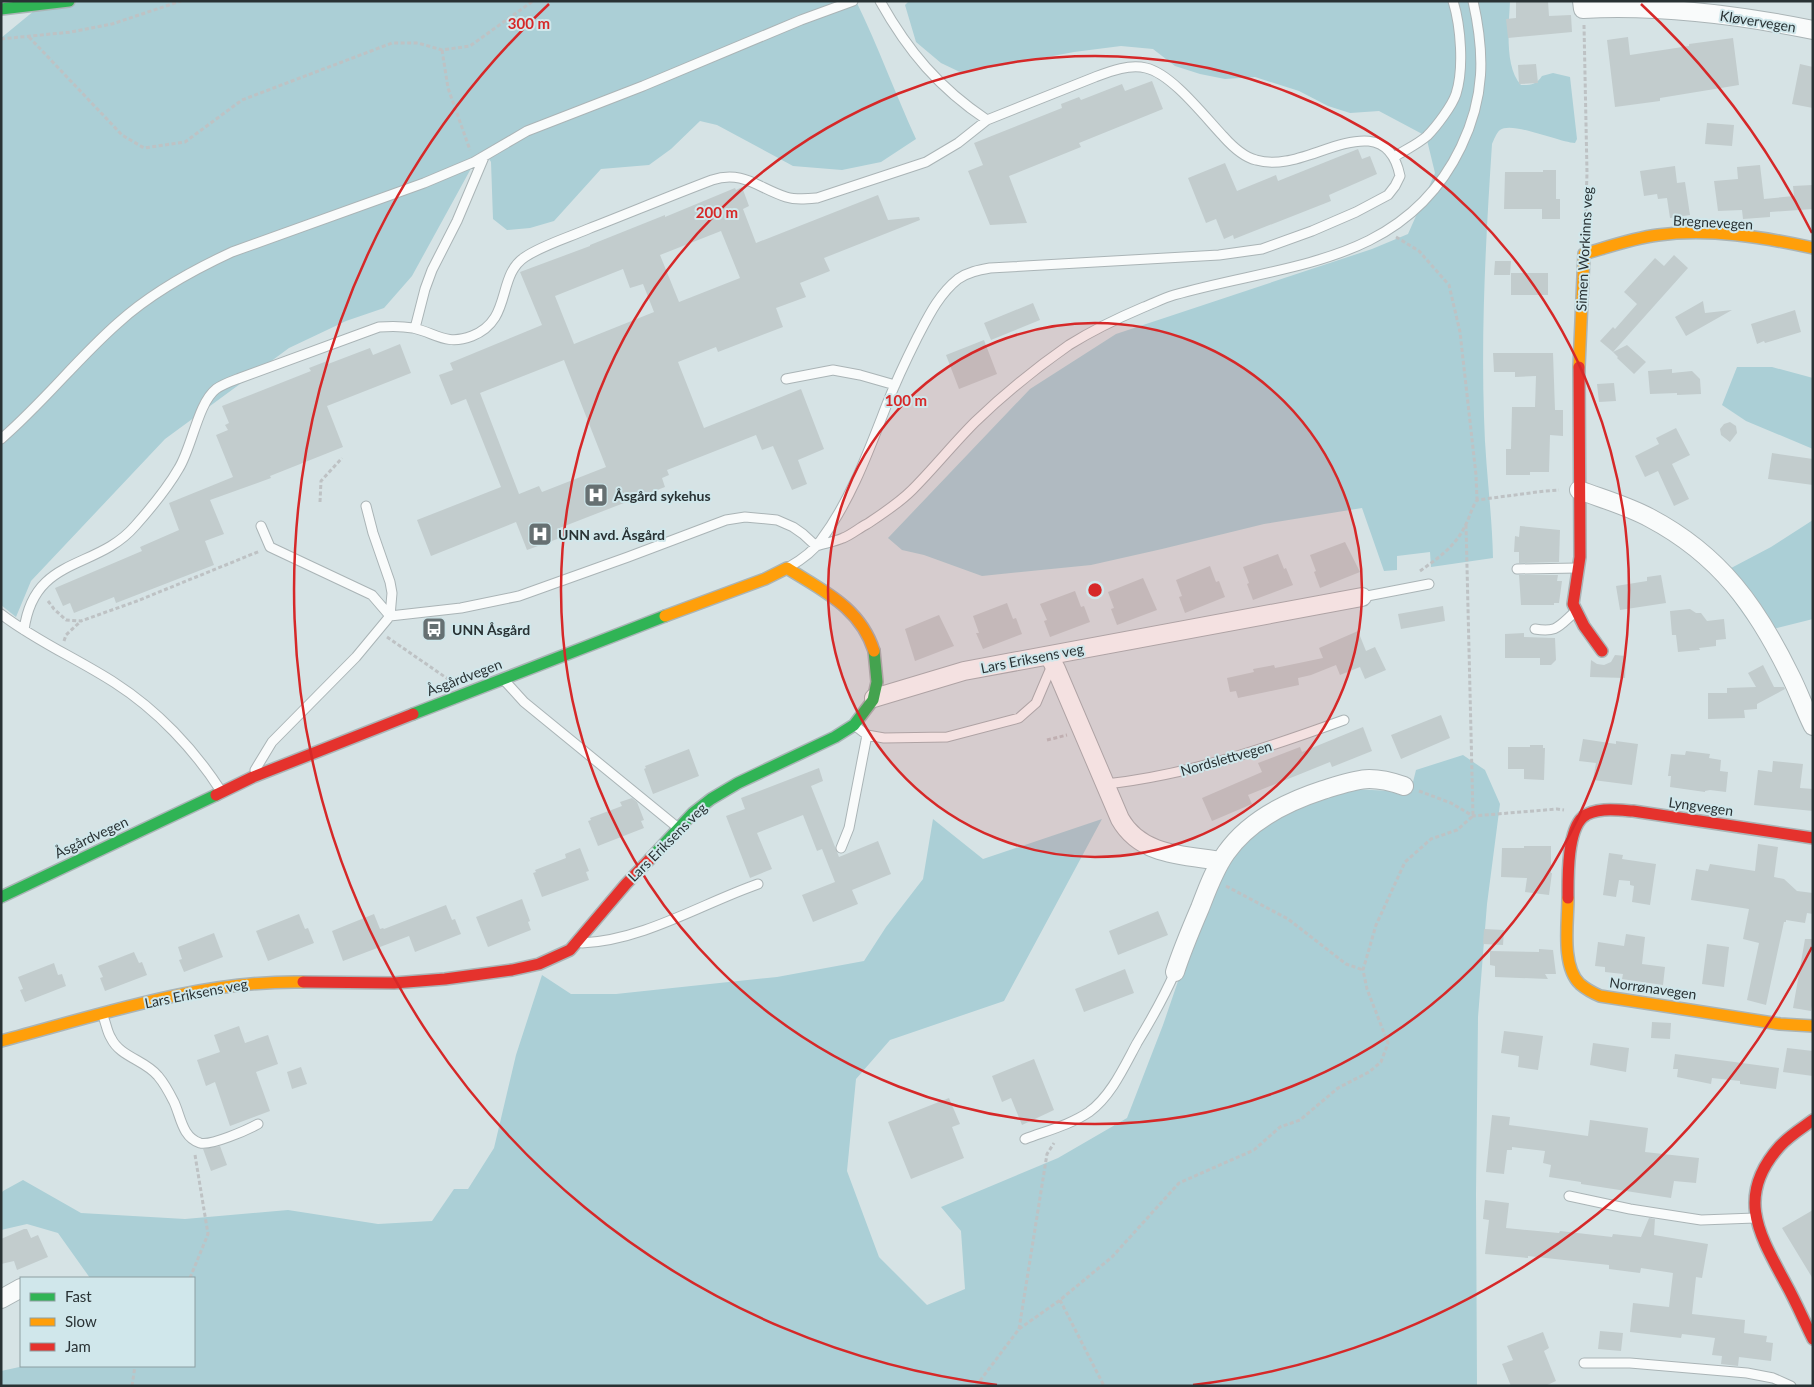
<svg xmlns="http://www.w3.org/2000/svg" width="1814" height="1387" font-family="Lato,sans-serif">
<rect width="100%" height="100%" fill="#d6e3e5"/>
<path fill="#abcfd6" d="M46,1H856C878,46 895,93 916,139L881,162L842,170L793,166L717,125L700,121L671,149L649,165L601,169L554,221L530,228L507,230L493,219L491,162L486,154L474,163L412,276L384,308L346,321L289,348L165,439L31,581L16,617L1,605V441L8,436L1,433V38Z
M909,1H1510C1509,25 1504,67 1521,85C1531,85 1536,85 1542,76L1553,73L1570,77L1577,139L1575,143C1558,142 1512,121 1500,130C1496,133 1494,140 1492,144C1486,235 1481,326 1484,417C1485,464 1492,511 1493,558L1431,567L1430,552L1397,556V570L1384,571L1362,508L1264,524L1162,549L1091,565L982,576L924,555L902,550L888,538L1030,389L1116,334L1372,249L1408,234L1435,173L1426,136L1379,111L1350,113L1328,106L1299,91L1255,77L1225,79L1200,74L1175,66L1153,49L1121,46L1074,52L962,73L941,63L916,42L905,5Z
M1737,367H1772L1813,378V449L1746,421L1722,405Z
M1813,520V619L1757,633L1716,576L1771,547Z
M1463,755L1485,770L1500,804L1487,904L1478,1017L1476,1194L1477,1386H1V1371L24,1366H194V1278H90L58,1233L27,1224L1,1230V1194L3,1191L23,1180L81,1213L185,1219L288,1210L378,1224L432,1221L454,1189H468L494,1148L516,1055L542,975L571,994H616L777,977L864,961L886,927L923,879L933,819L983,859L1102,819L1004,1001L890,1040L856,1079L847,1171L879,1257L927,1305L965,1289L961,1231L941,1207L1058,1158L1127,1118L1163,1025L1197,926L1224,867L1247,838L1271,817L1350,789L1392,791L1412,786L1416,770Z"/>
<path fill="#c2cccd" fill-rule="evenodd" d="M1516,1H1548L1549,16L1571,15L1572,32L1508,38L1506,19L1516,18Z
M1628,37L1630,55L1689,46V44L1733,38L1739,85L1660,98V101L1615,107L1607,40Z
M1536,64L1538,83L1519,84L1518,65Z
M1800,64L1813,67V108L1792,104Z
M1152,81L1163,109L1079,143L1081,147L1009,176L1027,223L990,225L968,171L983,165L974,143L1062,108L1061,104L1079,97L1081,100L1122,84L1125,91Z
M1707,123L1734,125L1732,146L1705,144Z
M1358,149L1362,159L1370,156L1377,174L1329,195L1331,201L1234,239L1233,235L1224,239L1216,219L1206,223L1188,178L1225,163L1237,191L1276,175L1278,181Z
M1760,165L1764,199L1794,196L1793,186L1813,185V209L1770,212V217L1743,219L1742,210L1718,211L1714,181L1738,179L1737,167Z
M1675,166L1677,183L1685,182L1690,215L1670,218L1667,198L1658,199L1657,194L1644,196L1640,171Z
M1543,170H1556V199H1560V219H1542V209H1504L1505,172H1543Z
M742,187L749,206L743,209L756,243L878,195L888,220L919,217L920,220L824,258L830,271L800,283L806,297L776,308L783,327L718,352L716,347L678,362L704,428L801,389L824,449L798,460L807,484L792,490L773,446L762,450L756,435L667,470L669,475L662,478L665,487L557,529L560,538L527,550L516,522L431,556L417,520L501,487L466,399L451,405L439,375L453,370L450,363L542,325L520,272L590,246V245L665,215V217L735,188L736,190ZM721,231L740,278L679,302L660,255ZM623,269L630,288L643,284L654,312L574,344L555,296ZM564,360L606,467L542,492L539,486L519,494L480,393Z
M1674,255L1688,268L1613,352L1600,341L1613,327L1615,329L1637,304L1624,292L1655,258L1664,266Z
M1495,261H1511L1510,275H1494Z
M1511,273H1548V295H1511Z
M1703,301L1705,313L1732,310L1686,336L1675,317Z
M1033,303L1040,320L991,340L984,323Z
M1795,310L1801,332L1765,343L1764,341L1757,344L1751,324Z
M984,340L997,374L959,389L946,355Z
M400,344L411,373L327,406L343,447L270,476L271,478L210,500L224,534L205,541L214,565L116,603L114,597L74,613L70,603L63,606L55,588L142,551L140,547L179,530L169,503L233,477L216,435L228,430L225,425L229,423L222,406L311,371L309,368L327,361L328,364L370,348L373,355Z
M1627,345L1646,362L1634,374L1617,358L1618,357L1613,352Z
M1493,353H1553L1555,410H1563V436L1550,435L1549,472H1530V475H1506V449H1511L1512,407H1535L1536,376L1515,377V372H1494Z
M1672,369V373L1692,371L1700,379L1701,394L1677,395V393L1650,394L1648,371Z
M1614,383L1616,401L1599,402L1597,384Z
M1730,422L1736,426L1737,433L1730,442L1721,435L1720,429L1724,424Z
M1676,428L1690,455L1672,464L1689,499L1674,506L1658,471L1645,477L1635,456L1659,444L1656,438Z
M1772,453L1813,459V485L1768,479Z
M1520,526L1560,530L1559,562L1519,563V552H1514L1515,536L1519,537Z
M1345,542L1360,572L1320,588L1314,572L1316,571L1310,555Z
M1278,554L1284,569L1286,568L1293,585L1253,600L1247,584L1249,583L1243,567Z
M1210,566L1216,582L1219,581L1225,597L1185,613L1179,597L1182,596L1176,580Z
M1519,575H1558L1557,581H1562L1559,603H1554V605H1521Z
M1661,575L1666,603L1620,610L1616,586L1647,581V577Z
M1143,578L1157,610L1117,625L1111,609L1114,608L1108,592Z
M1075,591L1081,607L1084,606L1090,622L1050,637L1044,621L1047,620L1040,604Z
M1007,603L1013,619L1016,618L1022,634L983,649L976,633H979L973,616Z
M1443,606L1445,621L1401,629L1398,614Z
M1690,609L1696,613H1701L1707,621L1724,619L1726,639L1716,640V646L1699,648L1700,650L1678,652L1676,635H1672L1670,611Z
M939,615L954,646L915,661L905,629Z
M1358,631L1366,651L1375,647L1386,670L1365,679L1360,667L1340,675L1336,665L1311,675L1298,678L1299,685L1238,698L1236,691L1230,692L1227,678L1254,672L1253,669L1274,665L1275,668L1323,658L1319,648Z
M1524,633V637L1555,638L1556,660L1551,665H1540V658H1505V634Z
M1615,655L1626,656L1625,678L1590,677L1591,660L1597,664L1604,665L1611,662Z
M1763,665L1774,687H1784L1785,689L1757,704V709L1744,710L1745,718L1708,719V693H1727V688L1756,687L1748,673Z
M1441,715L1450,738L1401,759L1391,735Z
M1363,727L1372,751L1332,767L1330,762L1248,795L1252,804L1212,821L1202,798L1262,772L1258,763L1300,747L1302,752Z
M1583,739L1616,744V741L1638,744L1632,785L1593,780L1596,763L1579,761Z
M1530,745H1543V748H1545L1544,780L1524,779V769H1508V747H1530Z
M689,749L699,776L653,794L644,769L646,768L645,766Z
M1686,751L1710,754L1709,758L1721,760L1720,771L1728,772L1726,792L1710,790L1705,791V792L1670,787L1671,776H1668L1671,754L1685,755Z
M1773,761L1803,764L1800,788L1813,789V811L1754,805L1758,770L1772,772Z
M819,768L823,781L811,786L839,857L878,841L891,874L852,890L858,904L813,922L802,895L835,882L822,849L817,851L803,815L757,833L772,869L750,878L726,816L745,809L741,798Z
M632,798L637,802L644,820L641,821L644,828L598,846L588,821L591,820L590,818L622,806L620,802Z
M1758,844L1778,847L1774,877L1784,879L1797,891L1813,893V914L1807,913L1805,923L1786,920V922H1784L1766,1005L1747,1000L1759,943L1743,939L1749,909L1691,900L1696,869L1708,871L1710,864L1755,871Z
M1524,846H1551V873H1552L1549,895L1525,892L1527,878L1501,877L1502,848H1524Z
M580,848L589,871L586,872L589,880L542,897L533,873L536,872L535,870L566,858L565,854Z
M1609,853L1623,855L1622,859L1656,864L1650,905L1632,902L1634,886L1630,885V881L1619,880L1616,897L1603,895Z
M522,899L530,921L528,922L531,930L488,947L476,917Z
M446,905L452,920L455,919L461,934L415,952L409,936L343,961L332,931L374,914L380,929L383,928L384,929Z
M1158,911L1168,935L1118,955L1109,931Z
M299,914L305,929L308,928L314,943L268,961L256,931Z
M1484,929L1504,930L1503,945L1483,944Z
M214,933L223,957L184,972L179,960L182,959L178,947Z
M1626,934L1645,937L1642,964L1665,967L1663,985L1622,979L1623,974L1605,972V967L1595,966L1598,942L1624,946Z
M1805,939H1813V1000L1811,1011L1793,1008Z
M1707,944L1729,947L1724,987L1702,984Z
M1539,949L1553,950L1556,974H1545L1548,979L1495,977V966L1490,965V951L1539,952Z
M134,952L139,963L142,962L147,975L105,991L100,978L103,977L98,966Z
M54,963L58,975L62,974L66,986L25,1002L20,990L23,989L18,977Z
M1125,969L1134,993L1084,1012L1075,989Z
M1652,1022L1671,1023L1670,1039L1651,1038Z
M239,1026L245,1043L268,1035L278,1064L256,1072L270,1111L230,1126L215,1082L206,1086L197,1060L220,1052L214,1035Z
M1504,1031L1543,1036L1538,1070L1518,1067L1519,1056L1501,1053Z
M1593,1043L1629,1048L1626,1072L1590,1065Z
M1787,1048L1813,1051V1076L1783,1072Z
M1675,1054L1779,1068L1776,1089L1740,1084V1081L1712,1078L1711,1084L1677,1077L1678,1069H1673Z
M1034,1059L1054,1110L1022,1125L1011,1098L1002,1102L992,1076Z
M301,1067L307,1084L292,1089L287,1072Z
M949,1098L960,1124L952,1127L964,1158L911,1179L888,1122Z
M1492,1115L1510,1117L1509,1125L1588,1136L1590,1120L1648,1128L1645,1152L1699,1158L1696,1183L1674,1181L1671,1198L1581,1184V1182L1549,1177L1551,1165L1543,1163L1545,1151L1512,1147V1150H1507L1504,1174L1486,1172Z
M220,1146L227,1165L211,1171L203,1149Z
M1485,1200L1509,1203L1506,1228L1559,1233L1560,1231L1612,1237L1613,1234L1641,1237L1649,1218L1655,1219L1654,1235L1708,1244L1702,1278L1696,1277L1692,1314L1745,1320L1744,1333L1767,1336L1766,1342L1773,1343L1771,1361L1739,1357L1738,1366L1721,1364L1722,1356L1712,1355L1715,1338L1682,1334L1681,1338L1630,1332L1633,1303L1669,1307L1673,1273L1641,1268L1640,1273L1609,1269V1265L1528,1256V1258L1485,1254L1489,1220L1483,1219Z
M1813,1210V1279L1782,1228Z
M24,1229H27L31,1238L38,1235L48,1257L17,1270L14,1261L1,1264V1239Z
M1600,1331L1623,1333L1621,1351L1598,1349Z
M1543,1332L1549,1348L1544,1351L1556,1381L1545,1386H1511L1502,1364L1513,1360L1507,1346Z"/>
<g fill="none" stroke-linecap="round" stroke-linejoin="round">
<g stroke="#aab4b6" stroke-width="11">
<path id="lane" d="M880,1C908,51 939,88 987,120
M1394,157C1405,150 1418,144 1427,136C1436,127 1452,106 1456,94C1464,69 1461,27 1453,1
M415,328L425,289L432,270L457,221L484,157
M786,379L833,370L860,375L895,385
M1,439C43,403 77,359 118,323C151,293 191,271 232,252L424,183L474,162L527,131L643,86L801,20L853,1
M261,526L270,547L372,595L390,616
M1517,569L1577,568
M1362,597L1429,584
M1,614C36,641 78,659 115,683C157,710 194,749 221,791
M390,616L461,608L519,596L628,557L726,520L745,517L777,520L793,527L803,534L816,546C825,543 834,542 843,538C851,535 859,528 867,524C882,514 898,504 912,490C934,468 953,444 975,422C1004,394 1036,368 1069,345C1093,330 1118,318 1144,307C1154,303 1164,298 1174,295C1285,263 1404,266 1461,147C1485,97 1485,54 1473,1
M1535,629C1557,633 1559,626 1575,612
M24,630C34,555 96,571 135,526C151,508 167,489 179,468C192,447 198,403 216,389C223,384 232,381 240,378L379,327C391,326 402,326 413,328C436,333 446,346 472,336C513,320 496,276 525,257C543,245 567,238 588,229C629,213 670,196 712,180C743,170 758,188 786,197C796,200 806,199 817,198L926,162L958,143L987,120L1095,77C1111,71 1129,64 1146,68C1172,74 1204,116 1223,136C1231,145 1243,157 1256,160C1266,163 1275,163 1286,161C1326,155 1387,111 1400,176L1395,186L1388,195L1356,212L1312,231L1262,249L1219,255L990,268C979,270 968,272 958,279C939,294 928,317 917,338C906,360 896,381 887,404C869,450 851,500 821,540C813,552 801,560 789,567
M504,680L524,702L677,827
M854,725L867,735L884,738L947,737L1019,718L1036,703L1053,663
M255,770L272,742L356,657L390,616L392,593L390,582L373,533L366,506
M1106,784C1188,775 1267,748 1344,720
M841,848L849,828L867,735
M582,943C644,940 701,904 758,884
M103,1016C106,1023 107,1032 111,1038C120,1057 145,1060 158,1076C164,1083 170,1094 174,1102C181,1117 182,1137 200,1143C211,1146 247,1130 258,1124
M1025,1139C1046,1131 1070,1125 1089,1112C1111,1096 1124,1067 1137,1043C1151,1020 1164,997 1175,972
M1569,1196L1630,1209L1701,1220L1755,1218
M1584,1363H1630L1747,1373L1773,1378L1791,1386"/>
</g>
<g stroke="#aab4b6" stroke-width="20">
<path id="street" d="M1582,1L1583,9C1658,5 1739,15 1813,30
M1579,490C1603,499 1628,506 1650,518C1720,555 1757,607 1791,677C1799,693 1805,710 1813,726
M1049,656L1056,669L1120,819C1141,856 1183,855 1221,861
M874,698L964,671L1362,597
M1175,972C1182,950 1191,929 1200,908C1207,890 1214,870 1226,853C1249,820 1286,802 1323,790C1358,779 1369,774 1404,786
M1,1299L21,1288"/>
</g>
<g stroke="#aab4b6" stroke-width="14">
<path id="fast" d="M1,9L69,1
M413,714L665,616
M650,859L693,813L711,799L738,783L835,737L854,725L873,700L877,682L874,651
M1,897L216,795"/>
</g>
<g stroke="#aab4b6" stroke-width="14">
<path id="slow" d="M1579,367L1584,254C1608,247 1633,238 1658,235C1709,228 1763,237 1813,248
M665,616L765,579L787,568C823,591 860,607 874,651
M1568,898C1568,922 1561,966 1580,984C1586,989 1593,993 1600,996L1780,1024L1813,1026
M1,1041C100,1015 200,980 303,982"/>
</g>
<g stroke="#aab4b6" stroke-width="14">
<path id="jam" d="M1579,367L1580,557L1573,604L1584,626L1602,651
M216,795L253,777L413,714
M1568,898C1568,878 1567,831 1583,817C1595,807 1618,810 1633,811L1813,838
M303,982L394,983L445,979L512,970L539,964L570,950L626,884L650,859
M1813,1120C1802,1128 1789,1136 1780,1146C1735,1196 1759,1234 1786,1284C1796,1302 1804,1321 1813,1339"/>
</g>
<path stroke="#bec2c4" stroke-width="3" stroke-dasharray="4 2.5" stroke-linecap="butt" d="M1584,25L1587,173L1585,233
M29,37L122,135L144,148L185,142L242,100L392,43H418L442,50L470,46L533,1
M1,39L71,32L112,24L181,1
M442,50L448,88L470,150
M1396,237L1419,251L1449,285L1460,332L1476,475L1477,500
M320,502L321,481L342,458
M1420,571C1438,558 1455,547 1465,526C1470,517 1471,509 1477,500L1545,491L1559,490
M48,601L54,609L66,620L81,621L137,601L260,551
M387,637L448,679
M64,641L66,635L81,621
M1047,740L1067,735
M1419,791L1451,803L1473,816L1557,809L1564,810
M1226,886L1288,919L1346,964L1363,970
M190,1278L208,1234L195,1155
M1060,1300L1104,1386
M1019,1329L1047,1154L1054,1143
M132,1386L135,1366
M976,1386L1019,1329L1060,1300L1112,1257L1179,1183L1254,1150L1280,1127L1300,1120L1338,1088L1369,1072L1381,1062L1388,1043L1367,989L1363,970L1376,925L1405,862L1431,839L1457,830L1473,816L1466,525"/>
<use href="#lane" stroke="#f9fbfb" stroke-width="9"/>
<use href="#street" stroke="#f9fbfb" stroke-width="18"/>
<use href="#fast" stroke="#30b455" stroke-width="11"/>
<use href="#slow" stroke="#ff9f0a" stroke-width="11"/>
<use href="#jam" stroke="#e5322d" stroke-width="11"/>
</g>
<circle cx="1095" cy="590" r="267" fill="#d62828" fill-opacity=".12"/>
<g fill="none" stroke="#d62828" stroke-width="2.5">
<circle cx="1095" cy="590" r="267"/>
<circle cx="1095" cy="590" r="534"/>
<path d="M1812 947A801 801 0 0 1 1193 1385M997 1385A801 801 0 0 1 549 4M1641 4A801 801 0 0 1 1812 233"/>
</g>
<defs>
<g id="hospital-square" transform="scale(1.25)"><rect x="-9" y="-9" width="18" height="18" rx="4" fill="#667072" stroke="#d0e7eb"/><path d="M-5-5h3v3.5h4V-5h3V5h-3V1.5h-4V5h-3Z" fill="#fff"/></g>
<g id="bus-square" transform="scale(1.25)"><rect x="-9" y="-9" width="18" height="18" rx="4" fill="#667072" stroke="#d0e7eb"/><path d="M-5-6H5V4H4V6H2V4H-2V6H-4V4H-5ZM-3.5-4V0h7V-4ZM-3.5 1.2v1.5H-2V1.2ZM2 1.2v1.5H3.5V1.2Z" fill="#fff"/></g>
</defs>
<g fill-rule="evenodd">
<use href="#hospital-square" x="596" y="495"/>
<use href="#hospital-square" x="540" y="534"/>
<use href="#bus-square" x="434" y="629"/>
</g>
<g text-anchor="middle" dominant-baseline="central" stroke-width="4" stroke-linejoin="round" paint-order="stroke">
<g font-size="14" fill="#293234" stroke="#d0e7eb">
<text transform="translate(1758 21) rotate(9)">Kløvervegen</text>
<text transform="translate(1713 222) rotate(3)">Bregnevegen</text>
<text transform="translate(1584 249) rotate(-87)">Simen Workinns veg</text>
<text transform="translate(1032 658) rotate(-11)">Lars Eriksens veg</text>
<text transform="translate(464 677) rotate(-21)">Åsgårdvegen</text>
<text transform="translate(1226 758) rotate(-16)">Nordslettvegen</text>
<text transform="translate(1701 806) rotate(8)">Lyngvegen</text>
<text transform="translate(91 837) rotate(-25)">Åsgårdvegen</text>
<text transform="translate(667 842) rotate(-45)">Lars Eriksens veg</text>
<text transform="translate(1653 988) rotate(8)">Norrønavegen</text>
<text transform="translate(196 993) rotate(-11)">Lars Eriksens veg</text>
</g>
<g font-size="14" font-weight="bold" fill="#293234" stroke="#d0e7eb" text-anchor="start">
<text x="614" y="495">Åsgård sykehus</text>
<text x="558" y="534">UNN avd. Åsgård</text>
<text x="452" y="629">UNN Åsgård</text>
</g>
</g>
<circle cx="1095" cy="590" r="8" fill="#d62828" stroke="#d0e7eb" stroke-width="2.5"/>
<g font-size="15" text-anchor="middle" font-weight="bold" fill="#d62828" stroke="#d0e7eb" stroke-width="4" stroke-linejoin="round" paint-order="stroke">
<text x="529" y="29">300 m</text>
<text x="717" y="218">200 m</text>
<text x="906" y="406">100 m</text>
</g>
<rect width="1814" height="1387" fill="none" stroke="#293234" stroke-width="5"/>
<rect x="20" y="1277" width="175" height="90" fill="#d0e7eb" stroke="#8d9fa2"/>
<rect x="30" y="1293" width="25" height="8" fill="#30b455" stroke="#8d9fa2"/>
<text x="65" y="1302" font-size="15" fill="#293234">Fast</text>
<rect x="30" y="1318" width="25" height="8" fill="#ff9f0a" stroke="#8d9fa2"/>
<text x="65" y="1327" font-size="15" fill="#293234">Slow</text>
<rect x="30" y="1343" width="25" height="8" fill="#e5322d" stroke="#8d9fa2"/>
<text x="65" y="1352" font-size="15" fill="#293234">Jam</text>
</svg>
